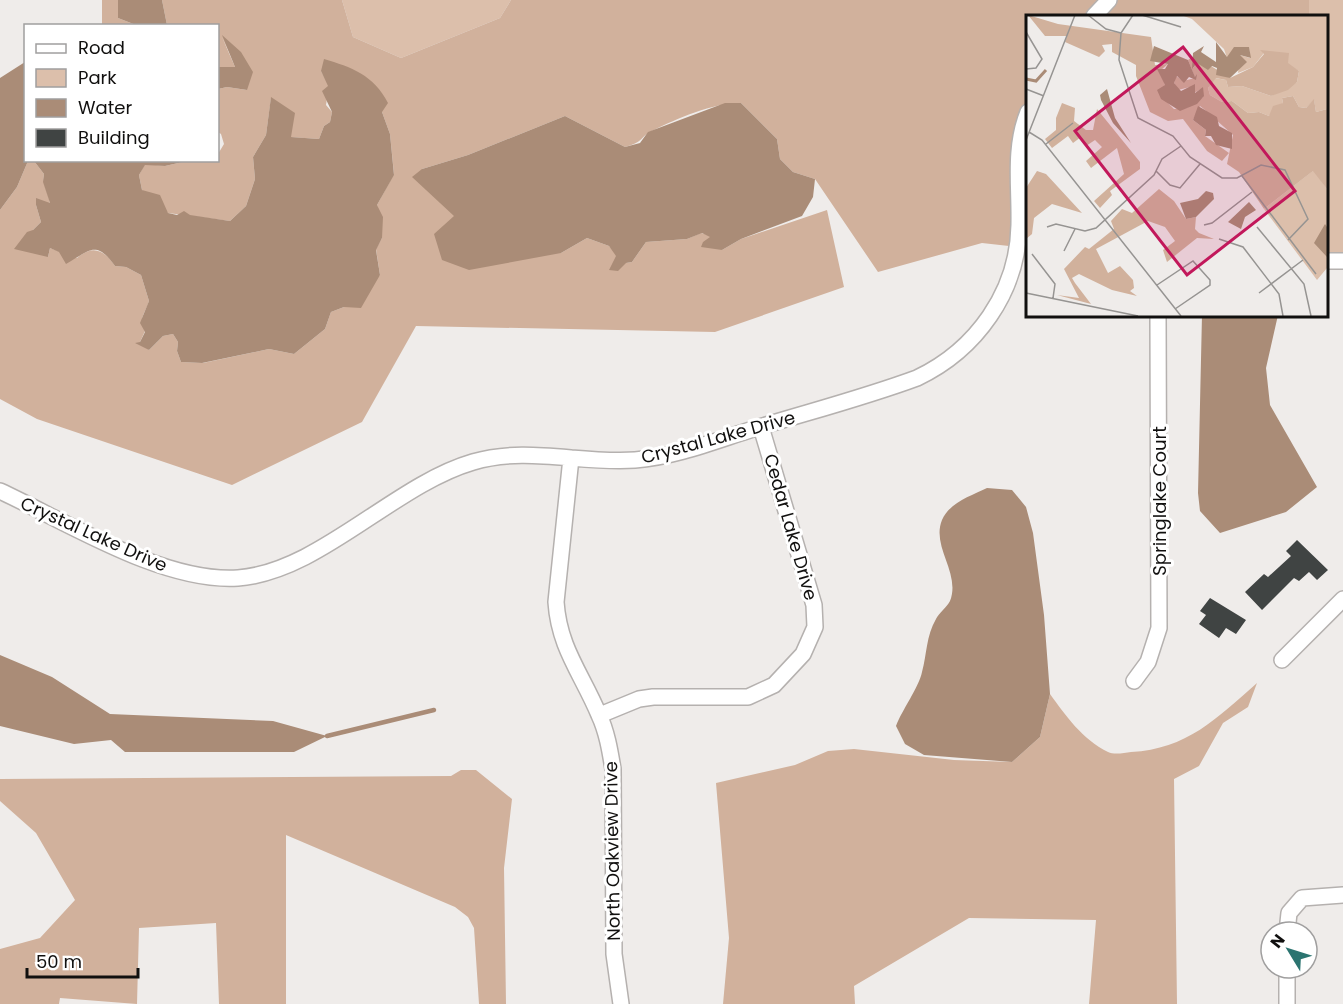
<svg xmlns="http://www.w3.org/2000/svg" width="1343" height="1004" font-family="Poppins,sans-serif">
<rect width="100%" height="100%" fill="#efecea"/>
<path fill="#dcbfab" d="M342,0H511L500,18L401,58L353,37Z
M1309,0H1343V266L1327,265L1326,16H1309Z"/>
<path fill="#d1b19c" d="M102,0H118V18L136,25L102,26Z
M162,0H342L353,37L401,58L500,18L511,0H1309V16H1028V248L982,243L878,272L815,179L793,172L780,159L777,139L741,103C712,103 678,118 652,131C640,136 645,142 625,147L565,116L468,155L422,169L561,253L587,238L609,246L626,263L632,262L646,242L687,239L701,233L709,235L722,250L741,239L827,210L844,287L715,332L416,326L362,422L232,485L37,419L0,399V210L17,187L28,161H34L44,174C42,185 49,193 50,204L36,199V205L41,222L33,230L48,257L50,248L77,258C93,244 104,250 115,266L126,267L141,275L149,301C145,314 138,318 145,331L140,342L149,350L163,336L173,334L178,342L177,351L181,362L203,363L269,349L294,354L325,329L331,312L344,307L380,275L376,249L382,238L377,205L394,174L390,134L382,112L321,71L329,86L326,105L332,112L330,122L324,126L319,139L290,137L271,98L266,135L253,157L255,179L246,206L230,221L168,213L142,190L139,175L145,164L165,166L187,161L218,160V154L224,144L221,134L218,132V89L227,87L247,90L222,37L235,67H218V26L167,25Z
M1257,683L1248,707L1223,723L1199,766L1174,779L1177,1004H1089L1096,920L969,918L854,986L855,1004H723L729,938L716,783L795,765L828,751L854,749L954,760L1012,762L1040,737L1050,694C1066,716 1082,739 1108,752C1114,755 1124,753 1131,752C1187,749 1216,719 1257,683Z
M461,770H476L512,799L504,868L506,1004H479L474,928L468,917L455,907L286,835V1004H219L216,923L139,928L137,1004L60,998L59,1004H0V949L40,938L75,900L36,833L0,801V779L451,776Z"/>
<path fill="#aa8c77" d="M118,0H162L167,25H136L118,18Z
M222,35L241,52L253,72L247,90L227,87L218,89V67H235Z
M324,59C351,67 374,75 388,103L382,112L390,134L394,175L377,205L383,217L382,238L376,250L380,275L361,308L344,307L331,312L325,329L294,354L269,349L202,363L181,362L177,351L178,342L173,334L163,336L149,350L135,343L140,342L145,332L140,323L149,301L141,275L126,267L115,266C96,239 89,251 66,264L59,252L50,248L48,257L14,249L27,232L33,230L41,222L36,205V198L50,203L43,182L44,174L34,161H28L17,187L0,210V78L25,62L26,160L187,161L165,166L145,165L139,175L142,190L160,195L168,213L177,215L184,211L190,215L230,221L246,206L255,179L253,157L266,135L271,97L295,113L291,137L319,139L324,126L330,122L332,112L322,91L328,86L321,71Z
M725,103H741L777,139L780,159L793,172L815,179L813,197L802,216L741,239L722,250L701,247L703,242L710,237L702,233L687,239L646,242L632,262L626,263L618,271L609,270L616,256L609,246L587,238L561,253L469,270L442,260L434,234L454,216L412,177L422,169L468,155L565,116L625,147L640,143L648,132Z
M1202,315H1278L1266,368L1270,405L1317,487L1286,512L1220,533L1200,511L1198,493Z
M987,488L1012,490L1026,507L1033,533L1044,615L1050,694L1040,737L1012,762L924,755L905,744L896,726C902,710 919,687 922,672C927,654 926,636 936,619C939,613 947,607 950,601C961,573 931,547 942,520C950,502 971,496 987,488Z
M0,655L52,677L110,714L273,721L327,736L294,752H125L111,740L74,744L0,726Z"/>
<g fill="none" stroke-linecap="round" stroke-linejoin="round">
<path stroke="#aa8c77" stroke-width="4.5" d="M327,736L434,710"/>
</g>
<path fill="#404443" d="M1297,540L1328,570L1317,580L1309,572L1299,581L1294,578L1262,610L1245,592L1264,574L1268,577L1291,556L1286,551Z
M1210,598L1246,620L1236,634L1226,628L1219,638L1199,624L1206,615L1200,611Z"/>
<g fill="none" stroke-linecap="round" stroke-linejoin="round">
<g stroke="#b5b1af" stroke-width="18">
<path id="street" d="M1094,16L1109,0
M1326,261H1343
M571,458L556,602C559,648 582,674 599,715C607,732 610,751 613,769L614,954L621,1004
M0,491C67,522 163,583 238,578C319,572 394,485 473,462C527,446 580,464 635,460C675,457 715,441 753,429C808,412 863,398 917,378C976,350 1018,292 1019,225C1020,186 1013,149 1028,112
M1282,660L1343,599
M1134,681L1148,662L1159,628L1158,315
M600,715L639,699L653,697H748L774,685L803,654L815,627L814,605L761,427
M1287,932L1289,913L1302,898L1343,895
M1287,968V1004"/>
</g>
<use href="#street" stroke="#fff" stroke-width="15"/>
</g>
<g text-anchor="middle" dominant-baseline="central" stroke-width="6" stroke-linejoin="round" paint-order="stroke">
<g font-size="18" fill="#11100f" stroke="#fff">
<text transform="translate(718 437) rotate(-15)">Crystal Lake Drive</text>
<text transform="translate(1159 501) rotate(-90)">Springlake Court</text>
<text transform="translate(791 527) rotate(74)">Cedar Lake Drive</text>
<text transform="translate(94 534) rotate(24)">Crystal Lake Drive</text>
<text transform="translate(612 851) rotate(-91)">North Oakview Drive</text>
</g>
</g>
<g transform="translate(1026 15)">
<rect width="302" height="302" fill="#efecea"/>
<path d="M155,0H301V94L290,97L288,85L280,93L273,92L267,81L256,83L257,88L243,101L233,97L222,98L206,86L196,87L184,80L182,73L189,63L200,65L202,72L216,71L245,81L271,67L273,56L238,38L227,52L212,58L214,40L224,43L223,32L201,43L198,34L166,4ZM288,155L301,174V253L291,265L238,194Z" fill="#dcbfab"/>
<path d="M2,0L32,9L125,22L129,50L142,49L135,55L139,70L134,80L148,94L161,93L177,82L175,74L168,78L164,72L152,75L148,68L150,61L157,66L169,63L162,45L168,41L167,53L171,48L185,51L204,63L227,52L238,39L234,35L263,38L262,48L273,56L271,67L262,75L245,81L216,71L202,72L200,65L190,63L182,73L184,80L196,87L206,86L222,98L233,97L243,101L247,91L257,88L256,83L267,81L273,92L280,93L288,84L290,97L301,94V174L287,156L238,194L213,157L201,149L207,120L179,95L174,91L167,105L180,115L179,121L203,138L196,146L181,136L157,104L142,106L124,97L110,61V50L86,37V29L76,30L79,36L73,42L39,27L41,21H19ZM36,88L49,93L48,106L60,115H67L71,94L114,147V154L84,176L86,180L74,193L68,186L98,159L91,133L65,153L60,146L76,132L69,125L60,131L55,122L47,128L42,121L26,133L19,124L30,115V103ZM11,156L20,159L56,198L26,189L8,203L6,219L0,224V173ZM133,174L148,186L160,204L170,202L169,214L173,218L188,224L171,223L141,247L137,235L149,226L139,212L122,206L70,234L82,258L94,251L107,265L108,273L104,276L111,281L86,275L53,259L46,263L49,268L65,289L31,280L53,283L38,254L59,232L63,234L88,214L85,206L96,194L106,198Z" fill="#d1b19c"/>
<path d="M190,27L201,42L208,32H223L225,43L214,40L221,47L204,63L190,60L191,53L186,51L182,55L171,48L166,54L167,38L178,31L175,37L190,47ZM128,31L162,45L169,62L171,59L170,65L163,62L158,68L151,61L148,68L155,76L169,69V78L177,72L178,81L171,89L154,96L135,84L131,75L139,70L131,54H139L142,49L124,46ZM81,74L89,103L105,128L87,108L75,85L74,80ZM172,91L191,102L193,111L206,118V134L190,130L185,121H179L180,115L167,105ZM180,176L187,178L188,184L170,202L160,204L154,188L172,184ZM223,187L230,195L219,202L215,214L202,207ZM299,209L301,212V242L288,228Z" fill="#aa8c77"/>
<path fill="none" stroke="#aa8c77" stroke-width="3" d="M0,64L10,66L20,55"/>
<path fill="none" stroke="#969492" stroke-width="1.5" d="M62,0L80,14L95,18M107,0L95,18L93,45L112,103L147,121L164,142L196,163H211L235,150L259,155L282,204L262,225M116,0L155,12M0,17L16,44L10,53L0,54M0,74L18,81M3,117L16,125L155,301M0,125L49,0M20,129L47,108M130,156L144,170L154,173L174,149M216,161L290,259M178,210L186,208L226,177M21,212L30,209L59,216L70,213L128,160L136,144L155,131M231,212L278,269L285,301M193,224L217,232L253,279L257,301M38,236L49,214M6,239L29,269L27,283M131,270L167,246L184,265V270L149,294M0,278L112,301M233,278L277,245"/>
<path fill="#c2185b" fill-opacity="0.15" stroke="#c2185b" stroke-width="3" d="M157,32L269,176L161,260L49,116Z"/>
<rect width="302" height="302" fill="none" stroke="#11100f" stroke-width="3"/>
</g>
<rect x="24" y="24" width="195" height="138" fill="#ffffff" stroke="#a09f9f" stroke-width="1.5"/>
<rect x="36" y="44" width="30" height="9" fill="#ffffff" stroke="#a09f9f" stroke-width="1.5"/>
<text x="78" y="54" font-size="18" fill="#11100f">Road</text>
<rect x="36" y="69" width="30" height="18" fill="#dcbfab" stroke="#a09f9f" stroke-width="1.5"/>
<text x="78" y="84" font-size="18" fill="#11100f">Park</text>
<rect x="36" y="99" width="30" height="18" fill="#aa8c77" stroke="#a09f9f" stroke-width="1.5"/>
<text x="78" y="114" font-size="18" fill="#11100f">Water</text>
<rect x="36" y="129" width="30" height="18" fill="#404443" stroke="#a09f9f" stroke-width="1.5"/>
<text x="78" y="144" font-size="18" fill="#11100f">Building</text>
<g transform="translate(1289 950) rotate(308)"><circle r="28" fill="#ffffff" stroke="#a09f9f" stroke-width="1.5"/>
<path d="M0-4.5L10 22L0 15L-10 22Z" fill="#2b7470"/>
<text y="-9" font-size="16" font-weight="bold" text-anchor="middle" fill="#11100f">N</text>
</g>
<path d="M27 968v9h111v-9" fill="none" stroke="#11100f" stroke-width="3"/>
<text x="36" y="968" font-size="18" fill="#11100f" stroke="#ffffff" stroke-width="4.5" paint-order="stroke">50 m</text>
</svg>
